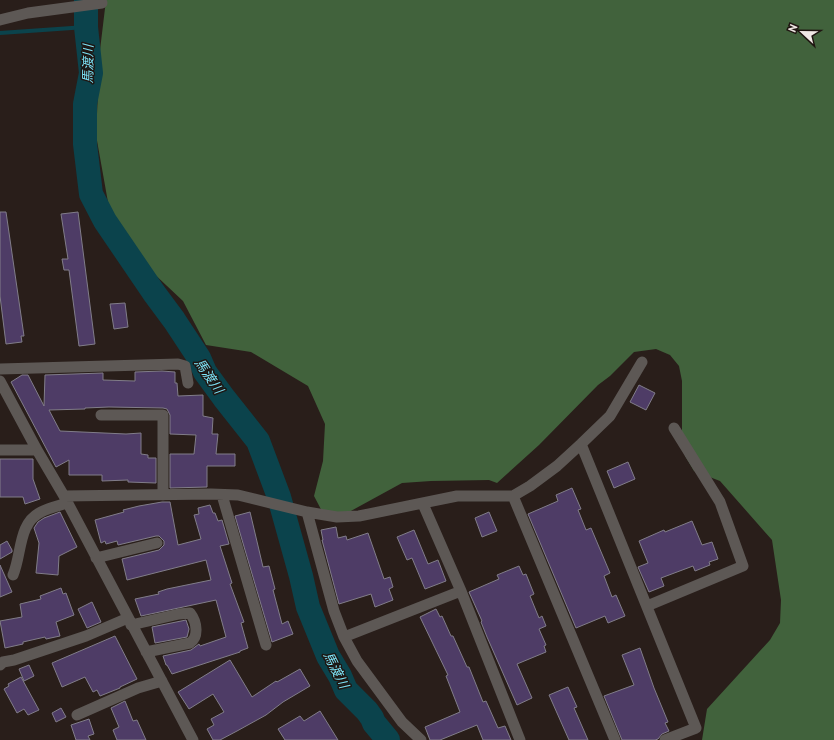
<svg xmlns="http://www.w3.org/2000/svg" width="834" height="740" font-family="'PT Sans','Noto Sans JP',sans-serif">
<rect width="100%" height="100%" fill="#291e1a"/>
<path fill="#41623c" d="M106,0H834V740H702L707,709L770,640L780,623L781,600L772,540L720,481L694,471L685,456L682,434V381L679,366L670,355L656,349L634,352L610,376L598,385L539,445L497,483L489,480L431,481L402,483L349,512L324,515L314,496L323,461L325,424L308,386L251,352L206,345L183,301L150,270L111,219L96,135L100,50Z"/>
<g fill="none" stroke-linecap="round" stroke-linejoin="round">
<path stroke="#0b434c" stroke-width="4" d="M0,33L86,27"/>
<path stroke="#0b434c" stroke-width="24" d="M86,0V27L91,73L85,104V144L91,194L105,221L154,293L174,320L199,358L205,372L224,398L258,441L279,497L301,576L308,607L328,656L340,676L346,690L367,711L372,718L374,723L388,740"/>
</g>
<path fill="#4e3c66" stroke="#817d89" d="M0,212H6L24,336H21L22,342L6,344L0,296Z
M78,212L95,344L79,346L69,270H64L62,259H68L61,214Z
M125,303L128,327L114,329L110,304Z
M162,371L175,372V383H177L178,396L203,395V416L213,418L212,434H218L216,454H235V466H207V487L170,488V454H194L196,435L170,434V415L167,409L163,408L109,407L85,408V409L49,410L60,431L126,434L141,433V454L148,455V458H156V483L128,482V480L102,481V475H69V460L56,467L11,382L22,375H28L44,406L45,375L103,373V380L135,381V372Z
M639,385L655,393L646,410L630,402Z
M0,459H33V479L40,499L25,504L23,497H0Z
M628,462L635,479L614,488L607,471Z
M572,488L581,509L578,510L586,530L591,528L610,573L604,576L612,597L616,595L625,616L608,623L605,616L576,628L528,514L558,501L556,495Z
M162,502H170L178,545L201,539L194,515L199,514L198,508L210,505L213,513H215L218,521L222,520L229,544L220,546L232,583L230,584L244,622L241,623L248,648L240,651V652L172,674L167,665H166L163,656L191,650L199,644L200,646L226,637L216,600L141,616L135,599L159,594L158,592L167,589L211,580L206,560L127,580L122,559L159,550L164,545V541L159,536H156L118,545L117,541L106,544L105,541L101,543L95,520L124,512L123,510L139,506Z
M60,512L77,547L59,556L58,575L36,573L39,543L34,528L38,522L44,518Z
M250,512L263,567L269,566L275,589L273,590L282,624L288,621L293,634L272,642L235,516Z
M489,512L497,531L482,537L475,518Z
M692,521L702,545L712,542L718,559L709,562L710,565L695,571L693,566L661,578L664,586L649,592L638,567L648,563L639,541L664,530L665,532Z
M336,527L338,538L346,536L347,540L368,533L384,579L390,577L393,587L389,589L393,600L375,607L371,594L339,604L322,540H323L321,530Z
M414,530L428,564L438,560L446,581L425,589L412,558L407,560L397,537Z
M7,541L12,550V552L0,559V545Z
M0,565L12,592L0,597Z
M519,566L523,575L526,574L534,594L530,596L539,618L542,616L546,626L539,629L546,645L544,646L546,652L517,664L532,698L517,705L487,637L481,622L482,621L469,592L499,579L497,575Z
M61,588L63,594L66,593L74,615L56,622L60,636L46,639L45,637L23,642V644L5,648L0,621L22,617L20,604L41,599L40,596Z
M92,602L101,622L87,628L78,609Z
M436,609L440,617L442,616L451,636H453L467,667H469L483,702L486,701L498,728L505,726L511,740H483L477,725L440,740H430L425,727L460,712L446,676L448,675L420,617Z
M186,620L189,629L187,637L155,643L152,627Z
M115,636L137,679L120,687V688L100,696L97,690L93,692L85,677L62,687L52,663Z
M640,648L654,688L668,722L665,723L669,731L662,734L658,739L655,740H622L604,696L634,685L622,655Z
M230,660L252,697L276,681L277,682L300,669L310,686L283,702L266,715L237,731L220,740H213L207,729L214,725L211,719L224,712L213,694L189,709L178,692Z
M29,665L34,676L24,681L19,669Z
M21,677L39,710L28,715L24,709L17,713L4,689L9,686L8,684Z
M568,687L577,707L574,708L588,740H569L549,695Z
M125,701L133,721L137,720L146,740H117L113,730L119,727L111,708Z
M61,708L66,717L56,722L52,713Z
M320,711L338,740H285L278,729L300,716L304,721Z
M89,719L94,734L88,736L90,740H76L71,725Z"/>
<g fill="none" stroke-linecap="round" stroke-linejoin="round">
<path stroke="#5d5855" stroke-width="11" d="M0,20L28,13L102,3
M0,369L178,364L185,366L188,383
M0,381L37,450L64,496L193,740
M101,415H163V495
M581,444L696,728L665,740
M0,450H37
M222,495L266,645
M64,496L211,494L238,495L307,512L337,517L359,516L457,496H513L530,486L557,466L581,444L610,416L642,362
M513,496L615,740
M423,504L461,591L520,740
M307,512L334,611L344,637L357,661L402,722L421,740
M96,558L157,543
M13,575C22,554 18,523 41,512C49,508 58,506 67,503
M647,606L743,566L720,502L674,428
M131,625L179,614L190,613C197,622 199,637 190,643L146,652
M344,637L461,591
M0,665L3,662L14,660L86,636L128,618
M77,715L138,688L162,681"/>
</g>
<g text-anchor="middle" dominant-baseline="central" stroke-width="3" stroke-linejoin="round" paint-order="stroke">
<g font-size="13" font-style="italic" fill="#7ee7fb" stroke="#1f1511">
<text transform="translate(88 64) rotate(-89)">馬渡川</text>
<text transform="translate(209 376) rotate(55)">馬渡川</text>
<text transform="translate(336 670) rotate(63)">馬渡川</text>
</g>
</g>
<g transform="translate(802 32) rotate(292)" stroke="#1f1511" stroke-width="3" paint-order="stroke">
<path d="M0-3L7 15L0 10L-7 15Z" fill="#f0e8e5"/>
<text y="-6" font-size="11" font-weight="bold" text-anchor="middle" fill="#f0e8e5">N</text>
</g>
</svg>
